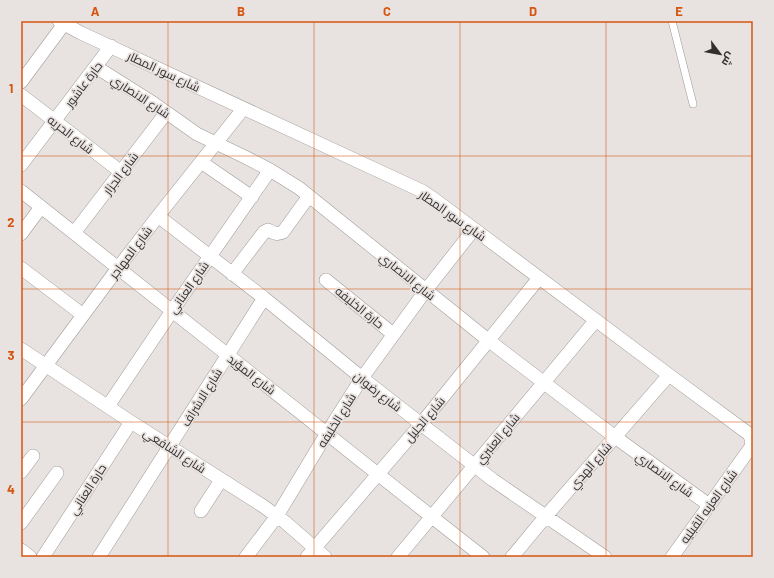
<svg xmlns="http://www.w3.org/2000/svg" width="774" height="578" font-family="Barlow,Cairo,sans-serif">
<rect width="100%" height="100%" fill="#e8e2e0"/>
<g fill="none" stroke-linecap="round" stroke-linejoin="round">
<g stroke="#a09b99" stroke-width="8">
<path id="service" d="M672,21L693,104"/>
</g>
<g stroke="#a09b99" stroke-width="14">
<path id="minor" d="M59,21L81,33L422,191L434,199L669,375L749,434L752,440L751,447L672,557
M96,67L153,103L197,134L245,157L270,170L299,188L488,340L615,437L709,505
M21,82L64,24
M21,95L121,172
M201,162L252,197
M21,165L111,46
M21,191L432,517L483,557
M158,216L264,298L362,378L475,466L493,480L605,557
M74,233L166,113
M21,234L41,207
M21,268L83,315
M232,274L264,232L268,230C274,233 277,235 283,232L309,196
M326,280L393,334
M21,349L131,422L263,506L285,522L325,557
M21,399L118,268L158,216L243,109
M108,406L172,311L270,170
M21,472L33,456
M201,511L221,480
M21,523L57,473
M21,550L30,557
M43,557L131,422
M99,557L264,298
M246,557L277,516L327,433L362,378L426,290L474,229
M307,557L421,424L539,278
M398,557L596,320
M512,557L546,516L669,375"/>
</g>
<use href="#service" stroke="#fff" stroke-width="7"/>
<use href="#minor" stroke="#fff" stroke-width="13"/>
</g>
<path fill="none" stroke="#d65510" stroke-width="1" stroke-opacity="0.55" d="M168,21V557M314,21V557M460,21V557M606,21V557M21,156H753M21,289H753M21,422H753"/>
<g text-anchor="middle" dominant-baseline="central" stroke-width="3.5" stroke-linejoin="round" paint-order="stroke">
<g font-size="12" fill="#322f2f" stroke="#e8e2e0">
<text transform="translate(164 71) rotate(25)">شارع سور المطار</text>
<text transform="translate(83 84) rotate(-53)">حارة عاشور</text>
<text transform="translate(141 96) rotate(33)">شارع الانصاري</text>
<text transform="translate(71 134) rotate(38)">شارع الحريه</text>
<text transform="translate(120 173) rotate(-53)">شارع الجزار</text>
<text transform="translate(453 215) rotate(35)">شارع سور المطار</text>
<text transform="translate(130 252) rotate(-53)">شارع المهاجر</text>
<text transform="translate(408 276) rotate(39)">شارع الانصاري</text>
<text transform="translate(188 287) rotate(-55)">شارع العناني</text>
<text transform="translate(360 307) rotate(39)">حارة الخليفه</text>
<text transform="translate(252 374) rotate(38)">شارع المؤيد</text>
<text transform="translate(378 391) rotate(38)">شارع رضوان</text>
<text transform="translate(201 397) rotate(-58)">شارع الاشراف</text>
<text transform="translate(424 419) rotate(-50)">شارع الجليل</text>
<text transform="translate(336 420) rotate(-58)">شارع الخليفه</text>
<text transform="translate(497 438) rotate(-50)">شارع العنبري</text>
<text transform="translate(175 450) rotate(33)">شارع الشافعي</text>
<text transform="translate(590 465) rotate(-49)">شارع الهدي</text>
<text transform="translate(665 474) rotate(36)">شارع الانصاري</text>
<text transform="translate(87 489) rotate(-57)">حارة العناني</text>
<text transform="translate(708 506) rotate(-54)">شارع العزبه القبليه</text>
</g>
</g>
<rect width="774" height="578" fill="none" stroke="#e8e2e0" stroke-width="44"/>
<g transform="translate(720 54) rotate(122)" stroke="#e8e2e0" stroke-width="3" paint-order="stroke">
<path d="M0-3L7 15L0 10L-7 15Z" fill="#322f2f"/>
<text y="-6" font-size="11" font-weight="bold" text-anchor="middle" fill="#322f2f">ش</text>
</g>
<rect x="22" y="22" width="730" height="534" fill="none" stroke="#d65510" stroke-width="1.5"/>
<g font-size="13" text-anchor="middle" font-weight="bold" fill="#d65510">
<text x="95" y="16">A</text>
<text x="241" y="16">B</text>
<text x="387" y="16">C</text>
<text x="533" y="16">D</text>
<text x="679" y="16">E</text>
<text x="11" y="93">1</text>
<text x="11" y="227">2</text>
<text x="11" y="360">3</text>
<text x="11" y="494">4</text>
</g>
</svg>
